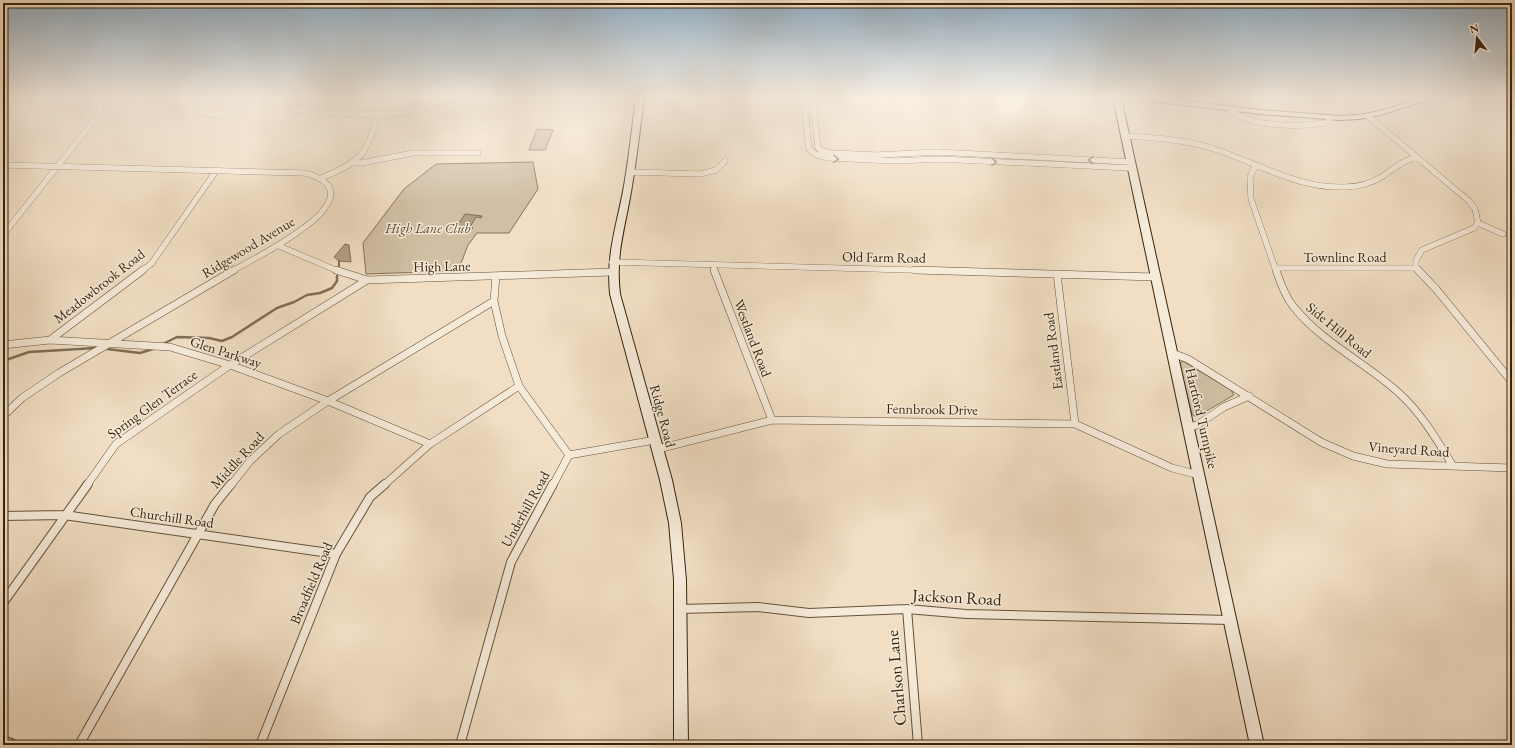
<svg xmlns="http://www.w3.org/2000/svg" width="1515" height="748" font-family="'EB Garamond',serif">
<rect width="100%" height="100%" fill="#f1dec4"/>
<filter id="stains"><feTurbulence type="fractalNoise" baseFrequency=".005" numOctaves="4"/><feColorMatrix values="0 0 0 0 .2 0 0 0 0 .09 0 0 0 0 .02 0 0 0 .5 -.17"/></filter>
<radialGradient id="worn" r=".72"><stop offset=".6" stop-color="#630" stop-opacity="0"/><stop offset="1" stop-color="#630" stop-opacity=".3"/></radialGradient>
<path fill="#d1bfa5" stroke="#837258" d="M537,129L553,130L545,150H529Z
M533,162L538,189L509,233H477L468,245L458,271L366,274L363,243L404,189L436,164Z
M1183,361L1231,390L1234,395L1198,416H1194L1192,414L1180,367V363Z"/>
<path fill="#b19f85" stroke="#7f6e55" d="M465,214L482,216L481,218L476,217L470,227L473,228L470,231L455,229Z
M345,244L349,245L351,262L339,261L334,257Z"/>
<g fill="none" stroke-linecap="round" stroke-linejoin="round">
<path stroke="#7f6e55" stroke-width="2" d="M339,261V266"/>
<path stroke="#7f6e55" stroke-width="2.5" d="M163,344L177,337L209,338L222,341L232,337L277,308L294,302L307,295L320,293L332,288L337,281V276
M107,349L140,353L153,349
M3,361L29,352L96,348"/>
<g stroke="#64533a" stroke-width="6">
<path id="street-far2" d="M208,98L202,103L199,111C212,117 230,115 239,103L240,98
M804,98L809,149L817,155L829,158L895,161L940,159L1131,168
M812,98L818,148L822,151L831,153L877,155L937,152L1130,162
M3,102L71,98
M291,109C343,113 401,123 449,98
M1229,109C1251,128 1299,127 1327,123L1330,118
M1368,116L1469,201L1475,209L1478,223L1474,228L1422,250L1416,260V268L1419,271
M1124,136C1154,138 1183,139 1211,148C1256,162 1297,189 1345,187C1358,187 1372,183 1383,176C1395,168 1403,160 1417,157
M353,163H361L413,153H478
M3,165L305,173C385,195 255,258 232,271
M1256,165L1250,177L1251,199L1276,271
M630,172L700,174L716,170L725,161
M321,178C359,163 369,154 377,114
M1478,223L1503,234
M3,235L99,114L101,109L100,102L90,98
M279,246L338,271
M612,262L951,271
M712,264L715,271
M1275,268H1416
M141,271L151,264L216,171"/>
</g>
<g stroke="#64533a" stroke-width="8">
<path id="street-far1" d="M336,270L367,280L612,272
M714,270L772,420
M915,270L1155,277
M1276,270C1280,282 1285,296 1293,306C1321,342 1365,362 1399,393C1422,414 1437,440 1453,466
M1418,270L1436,289L1512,382
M1057,274L1075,424
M494,301L502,336L519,386L569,455
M50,340L143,270
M3,345L50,340L170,347L230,365L328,401L430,444
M1172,353L1188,359L1321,442L1353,456L1387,464L1512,468
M3,416L22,398L59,373L234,270
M1189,427L1197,425L1224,407L1249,396
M658,449L772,420L1075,424L1172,468L1199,475
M569,455L655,440
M87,485L116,444L230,365L367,280
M231,485L250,461L279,434L328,401L494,301L496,276
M384,485L430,444L519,386
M553,485L569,455"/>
</g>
<g stroke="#64533a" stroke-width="10">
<path id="street" d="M3,516L64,515L336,554
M3,603L88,484
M681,609L758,607L809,613L907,609L966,614L1231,620
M907,609L918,745
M79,745L215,504L231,484
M260,745L336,554L370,497L385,484
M460,745L511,562L553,484"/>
</g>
<g stroke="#35250c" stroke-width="2">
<path id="secondary" d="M636,98H644C640,127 637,157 632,186C626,225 615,253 620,294L672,480L681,523L686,580L688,745H674V580L669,523L660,480L610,294C606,253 617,225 624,186C629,157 632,127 636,98Z
M1113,98H1121L1264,745H1250Z
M1138,98H1160L1260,110L1340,116L1359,115L1380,111L1422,98H1434L1381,115L1359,119L1340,120L1260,114L1142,100Z
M3,736L14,740L16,745H3Z"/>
</g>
<g stroke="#35250c" stroke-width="1">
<path id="primary" d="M1499,98H1508L1512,101V107Z"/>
</g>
<use href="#street-far2" stroke="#f6ead9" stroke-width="5.5"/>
<use href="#street-far1" stroke="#f6ead9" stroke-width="7"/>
<use href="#street" stroke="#f6ead9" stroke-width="8"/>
<use href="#secondary" fill="#f6ead9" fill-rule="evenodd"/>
<use href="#primary" fill="#f1dec4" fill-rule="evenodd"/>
</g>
<defs><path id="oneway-chevron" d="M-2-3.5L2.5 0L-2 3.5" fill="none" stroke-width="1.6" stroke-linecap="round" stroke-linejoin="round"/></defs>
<g stroke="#968872">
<use href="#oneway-chevron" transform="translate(836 159) rotate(4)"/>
<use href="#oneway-chevron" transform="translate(1091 160) rotate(-177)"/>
<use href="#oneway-chevron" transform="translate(994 162) rotate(2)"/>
</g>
<linearGradient id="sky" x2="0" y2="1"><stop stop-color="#92acc0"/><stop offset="0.48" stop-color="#f9f0e4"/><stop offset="1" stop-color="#f9f0e4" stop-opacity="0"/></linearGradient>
<rect width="1515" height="203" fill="url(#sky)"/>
<g text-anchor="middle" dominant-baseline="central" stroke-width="3" stroke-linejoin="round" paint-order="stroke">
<g font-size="14" font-style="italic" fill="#5c4c32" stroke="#f6ead9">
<text x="428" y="228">High Lane Club</text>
</g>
<g font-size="14" fill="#35250c" stroke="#f6ead9">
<text transform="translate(248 247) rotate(-31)">Ridgewood Avenue</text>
<text transform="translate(884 257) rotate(1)">Old Farm Road</text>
<text x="1345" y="257">Townline Road</text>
<text transform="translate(442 266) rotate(-1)">High Lane</text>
<text transform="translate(99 286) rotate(-38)">Meadowbrook Road</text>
<text transform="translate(1339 330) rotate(39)">Side Hill Road</text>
<text transform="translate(753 338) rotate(69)">Westland Road</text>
<text transform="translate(1053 351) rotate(-97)">Eastland Road</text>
<text transform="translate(226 352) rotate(18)">Glen Parkway</text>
<text transform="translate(152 404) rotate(-36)">Spring Glen Terrace</text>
<text transform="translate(932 409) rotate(1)">Fennbrook Drive</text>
<text transform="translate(663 416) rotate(75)">Ridge Road</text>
<text transform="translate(1202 418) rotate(77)">Hartford Turnpike</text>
<text transform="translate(1409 449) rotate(4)">Vineyard Road</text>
<text transform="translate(237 460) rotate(-47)">Middle Road</text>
<text transform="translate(525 509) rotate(-61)">Underhill Road</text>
<text transform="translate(172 517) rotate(8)">Churchill Road</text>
<text transform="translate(311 583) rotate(-67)">Broadfield Road</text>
</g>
<g font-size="17" fill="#35250c" stroke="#f6ead9">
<text transform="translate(957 597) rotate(3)">Jackson Road</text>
<text transform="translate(896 678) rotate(-95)">Charlson Lane</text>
</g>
</g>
<rect width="1515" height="748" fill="none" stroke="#f1dec4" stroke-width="16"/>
<rect x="4" y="4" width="1507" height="740" fill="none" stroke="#35250c" stroke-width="2"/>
<rect x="8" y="8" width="1499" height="732" fill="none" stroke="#35250c"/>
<g transform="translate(1477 38) rotate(344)" stroke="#f6ead9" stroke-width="3" paint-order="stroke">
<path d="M0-3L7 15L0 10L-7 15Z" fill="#35250c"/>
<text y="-6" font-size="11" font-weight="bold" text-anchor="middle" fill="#35250c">N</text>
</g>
<rect width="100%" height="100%" filter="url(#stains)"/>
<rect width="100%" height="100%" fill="url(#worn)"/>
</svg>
